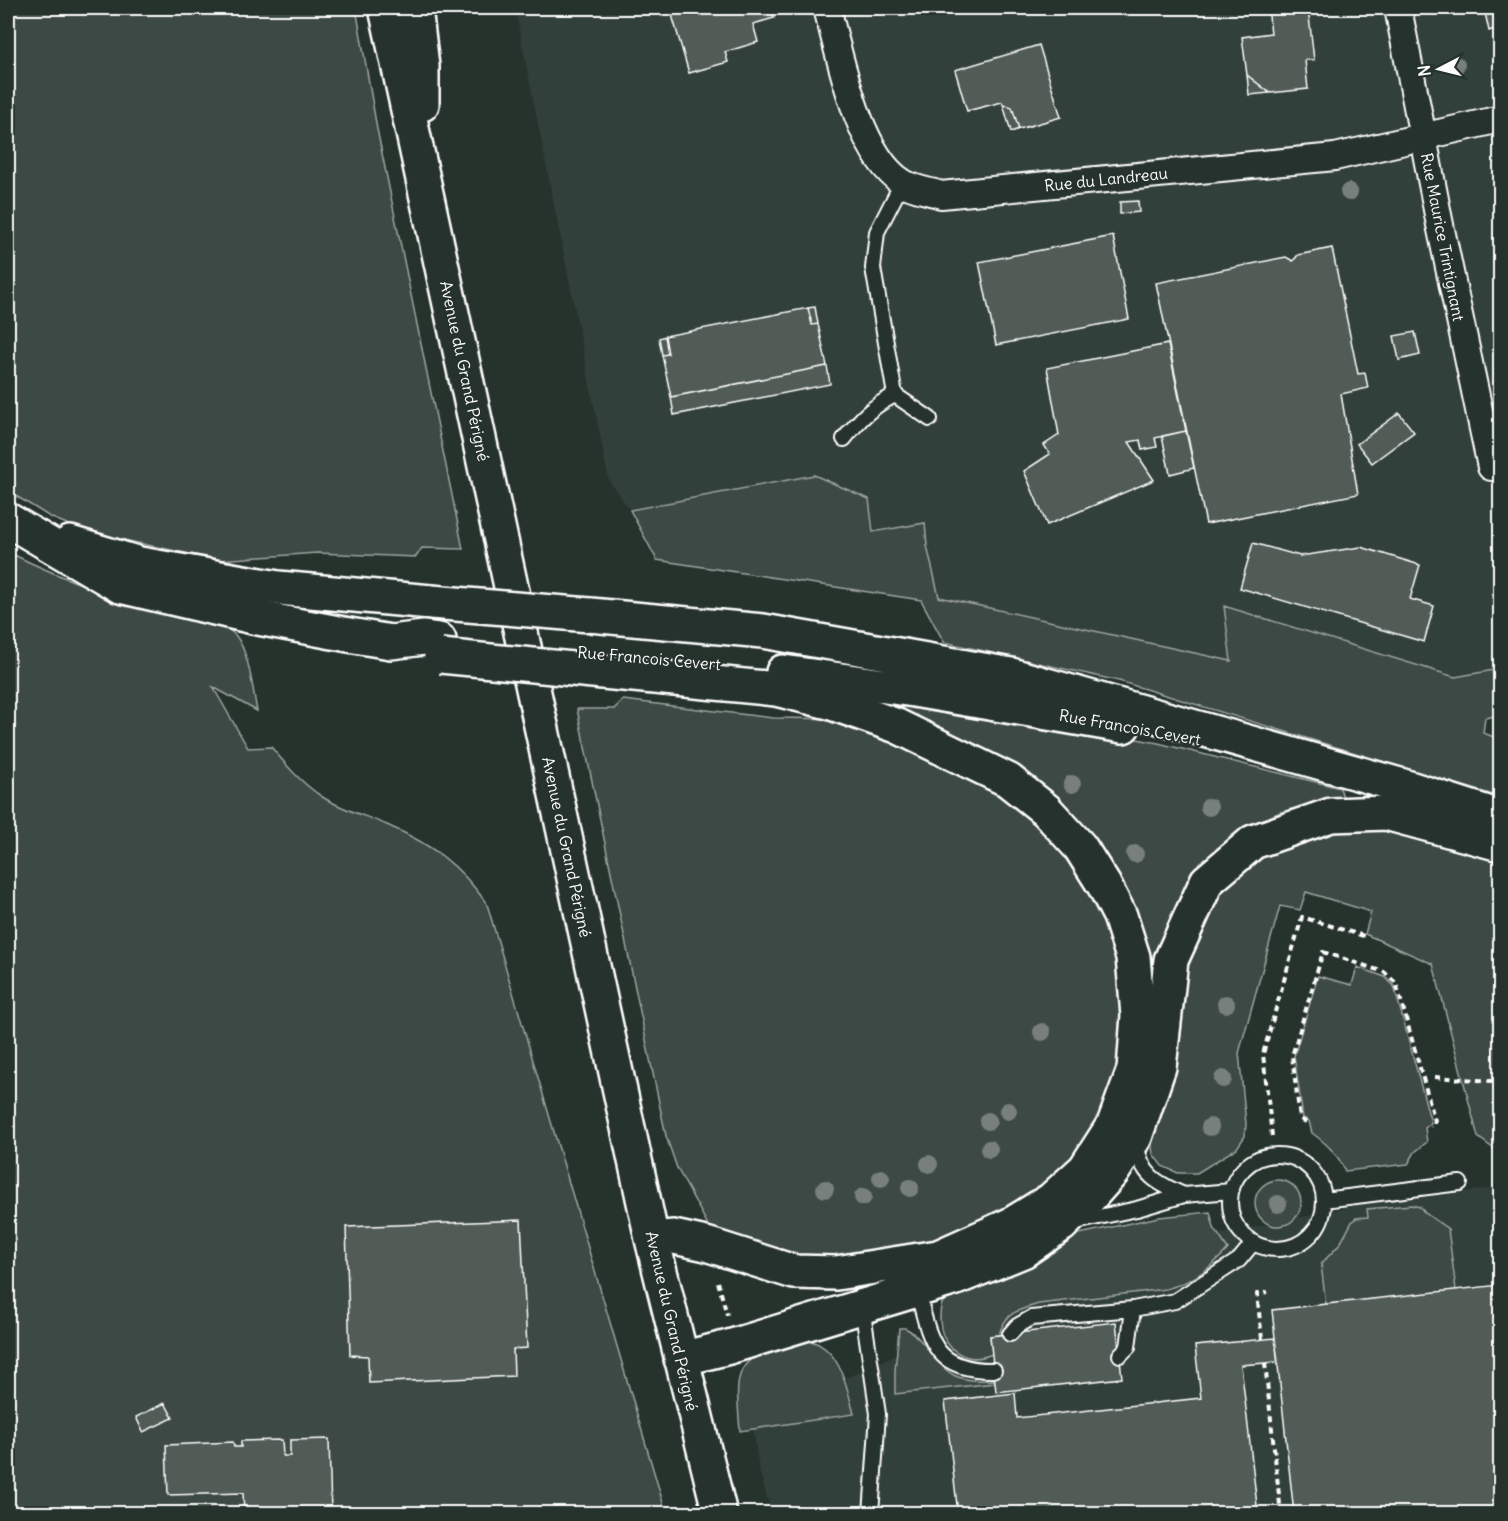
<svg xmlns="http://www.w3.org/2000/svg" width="1508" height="1521" font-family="Delius,sans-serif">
<rect width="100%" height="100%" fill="#26332d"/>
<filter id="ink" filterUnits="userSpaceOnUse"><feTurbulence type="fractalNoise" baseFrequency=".0167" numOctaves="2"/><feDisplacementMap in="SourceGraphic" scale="12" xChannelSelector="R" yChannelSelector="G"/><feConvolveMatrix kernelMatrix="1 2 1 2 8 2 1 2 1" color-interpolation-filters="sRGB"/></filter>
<g filter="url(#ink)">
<path fill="#333f3a" d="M515,8H1500V669L1455,677L1224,607L1231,661L939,597L927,546L924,523L873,532L814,476L630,510L609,481Z
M1500,1187V1513H772L759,1470L753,1426L813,1393L1044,1288L1101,1259L1365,1204L1445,1195Z"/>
<path fill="#3e4944" stroke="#9ea4a2" stroke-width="1.5" d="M8,8H356L377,129L463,549L422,548L416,557L317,553L219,560L86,532L50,517L8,491Z
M814,475L869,499L873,532L925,523L927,546L939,597L1231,661L1224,606L1455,677L1500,669V715L1485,718L1483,733L1500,739V797L1119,681L944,642L921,600L657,560L630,510Z
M8,552C68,582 124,601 190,618C205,622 225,623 236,636C249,652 253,691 257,711L213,687L248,748L271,747C287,766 302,784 324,798C344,810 366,816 387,825C431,844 459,864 487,904L666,1513H8Z
M908,696L1158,743L1340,788L1343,797L1342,800C1321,803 1298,806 1278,813C1245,826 1182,888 1169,921C1160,942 1158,965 1154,988L1136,925L1016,771L980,748L941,729L901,714Z
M623,700L773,718L849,719L1008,793L1070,851L1122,954L1124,1053L1106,1111L1070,1164L1021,1205L928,1244L804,1262L724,1236L709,1227L677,1168L666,1136L577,709H614Z
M1400,829L1500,860V1162L1498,1152L1478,1137L1433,964L1365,934L1371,912L1306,892L1300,910L1280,906L1239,1053L1246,1124L1245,1136L1237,1148L1197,1173H1178L1162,1166L1153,1154L1151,1139L1181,966L1217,893L1244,868L1277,846L1316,831Z
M1357,967L1385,977L1394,986L1431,1123L1425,1128L1427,1142L1415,1152L1408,1164L1345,1171C1338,1154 1327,1144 1312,1133L1309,1121L1303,1118L1294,1056L1318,976L1352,985Z
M1255 1203a23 23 0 1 1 46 0a23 23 0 1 1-46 0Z
M1411,1205L1420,1207L1425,1213L1448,1229L1456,1290L1326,1305L1321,1264L1340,1244L1352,1222L1356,1218L1368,1217L1367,1209Z
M1210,1212L1214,1228L1228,1249C1210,1269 1192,1282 1166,1289L1039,1304C1018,1310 1005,1312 999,1335L990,1336L992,1354C965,1366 940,1347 940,1318C940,1312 940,1305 944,1300C947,1296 952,1293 955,1290L1070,1236L1159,1217Z
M899,1328H905C914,1332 919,1339 926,1347C949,1377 956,1382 995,1380V1383L895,1394V1371Z
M787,1341C794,1341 804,1339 811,1341C841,1350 847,1388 854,1414L740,1431C736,1377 730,1361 787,1341Z"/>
<path fill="#515c57" stroke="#fff" stroke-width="1.5" d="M682,8H771L774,18L753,24L758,42L725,52L728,62L689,73L672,15L683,11Z
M1268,8H1308L1314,60H1305L1308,89L1270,93L1247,75L1242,37L1271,33Z
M1484,8H1500V27L1489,31Z
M1039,45L1061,117L1019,129L1012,107L1003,104L1002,102L967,111L955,70Z
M1247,75L1270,93L1249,95Z
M1003,104L1012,107L1019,129L1011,132Z
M1138,201L1139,212L1120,214V202Z
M1113,236L1129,319L996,345L979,262Z
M1332,248L1358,374L1365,373L1368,388L1341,394L1358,494L1206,524L1156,283L1286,257L1293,261L1298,255Z
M815,307L818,324L812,325L808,308Z
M808,308L812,325L818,324L827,366L671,397L662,355L668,354L665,336Z
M1415,332L1420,355L1399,360L1394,336Z
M665,336L668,354L662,355L659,338Z
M1168,344L1186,431L1155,438L1157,447L1142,450L1140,440L1129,442L1154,480L1047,525L1024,471L1050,454L1044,445L1059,435L1047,368Z
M827,366L830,384L674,415L671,397Z
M1399,413L1414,432L1372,463L1357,444Z
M1186,431L1194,468L1170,474L1162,436Z
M1253,543L1300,556L1361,547L1420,565L1410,599L1434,606L1424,642L1240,588Z
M521,1220L527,1348L513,1349L514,1376L369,1383L368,1356L350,1355L346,1227Z
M1500,1285V1514H1294L1272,1310Z
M1116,1322L1122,1378L996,1392L990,1336Z
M1275,1338L1278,1362L1241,1365L1258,1514H958L945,1401L1015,1393L1017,1418L1201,1398L1195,1346Z
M165,1403L173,1418L143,1432L136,1417Z
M329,1439L331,1514H244L243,1493L168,1495L166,1445L233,1442L234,1447H241V1441L282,1440L283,1456H290V1440Z"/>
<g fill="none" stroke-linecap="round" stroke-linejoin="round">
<g stroke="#fff" stroke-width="18">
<path id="lane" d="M895,395L930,419
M844,439C861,418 871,407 895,395L873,268L877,232L902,183
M1136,1143C1141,1175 1156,1183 1184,1195
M1230 1202a47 47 0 1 1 94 0a47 47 0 1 1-94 0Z
M1324,1200L1460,1183
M1075,1222L1137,1209L1184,1195L1231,1191
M917,1289C930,1339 932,1371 994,1370
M862,1306L878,1414L871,1514
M1010,1334L1017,1326L1031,1318L1133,1309L1175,1301L1239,1260L1253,1243
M1120,1355L1128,1347L1133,1309"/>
</g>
<g stroke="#fff" stroke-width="30">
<path id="street" d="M827,8C840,56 858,154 902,182C912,189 929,191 941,195L1335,157L1500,119
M1398,8L1439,220L1491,467"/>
</g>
<g stroke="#fff" stroke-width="38">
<path id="secondary" d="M386,8L652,1239L720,1514
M415,8L422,66V104
M8,520L120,586L253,617L349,635L391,642L424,638L439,640
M70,543L140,564L278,588L431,602
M590,615L763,631L1011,675L1403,786L1500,817
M603,672L776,689L829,702L897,726L1008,780L1046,810L1080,847L1104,885L1120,916L1133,957L1138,1015L1134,1070L1114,1124L1085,1169L1051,1200L1012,1224L938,1257L836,1273L794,1272L706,1244L674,1237L652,1239
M783,672L914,690L1123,726
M681,1359L729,1347L956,1278L1023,1251L1061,1225L1088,1199L1113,1171L1135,1137L1159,1067L1171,960L1207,881L1253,842L1331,815L1386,813L1500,844"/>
</g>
<path stroke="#fff" stroke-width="4" stroke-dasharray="6 4.5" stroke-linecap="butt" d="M1435,1077L1492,1081L1500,1087
M1306,1122L1300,1119L1292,1056L1323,952L1384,972L1396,983L1435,1121L1431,1127
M1272,1136L1263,1054L1302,917L1367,937
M718,1282L727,1315
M1262,1339L1257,1294L1267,1292
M1265,1363L1281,1514"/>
<use href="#lane" stroke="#26332d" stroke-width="14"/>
<use href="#street" stroke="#26332d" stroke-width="26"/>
<use href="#secondary" stroke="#26332d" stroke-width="33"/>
<g stroke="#fff" stroke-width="38" stroke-linecap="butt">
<path id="secondary-bridge" d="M431,602L590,615
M441,656L603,672"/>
</g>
<use href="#secondary-bridge" stroke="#26332d" stroke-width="33"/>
</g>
<g fill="#78807d">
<circle cx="1456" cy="65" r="9"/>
<circle cx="1349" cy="192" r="9"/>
<circle cx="1072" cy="784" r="9"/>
<circle cx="1209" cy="807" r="9"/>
<circle cx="1135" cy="854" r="9"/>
<circle cx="1226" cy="1004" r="9"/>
<circle cx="1042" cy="1032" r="9"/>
<circle cx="1223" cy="1079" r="9"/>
<circle cx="1008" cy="1111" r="9"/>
<circle cx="988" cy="1121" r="9"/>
<circle cx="1210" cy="1127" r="9"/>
<circle cx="989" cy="1149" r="9"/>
<circle cx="929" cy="1164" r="9"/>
<circle cx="881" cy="1178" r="9"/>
<circle cx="910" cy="1188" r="9"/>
<circle cx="825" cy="1189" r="9"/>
<circle cx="863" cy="1197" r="9"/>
<circle cx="1278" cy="1204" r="9"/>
</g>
</g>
<g text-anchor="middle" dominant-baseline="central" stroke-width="4.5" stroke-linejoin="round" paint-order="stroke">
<g font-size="16" fill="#fff" stroke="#26332d">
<text transform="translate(1106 179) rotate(-6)">Rue du Landreau</text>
<text transform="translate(1443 237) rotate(79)">Rue Maurice Trintignant</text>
<text transform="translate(465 371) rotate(78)">Avenue du Grand Périgné</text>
<text transform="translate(649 658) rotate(5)">Rue Francois Cevert</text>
<text transform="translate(1130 727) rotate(10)">Rue Francois Cevert</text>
<text transform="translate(567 847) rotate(78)">Avenue du Grand Périgné</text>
<text transform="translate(672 1321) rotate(77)">Avenue du Grand Périgné</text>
</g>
</g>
<rect width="1508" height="1521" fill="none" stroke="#26332d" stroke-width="30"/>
<rect x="15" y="15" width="1478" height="1491" fill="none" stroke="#fff" stroke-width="2" filter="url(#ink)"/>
<g transform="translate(1439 69) rotate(263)" stroke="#26332d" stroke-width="4.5" paint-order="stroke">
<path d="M0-4.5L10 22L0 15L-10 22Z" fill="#ffffff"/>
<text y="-9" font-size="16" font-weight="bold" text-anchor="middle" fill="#ffffff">N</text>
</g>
</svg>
